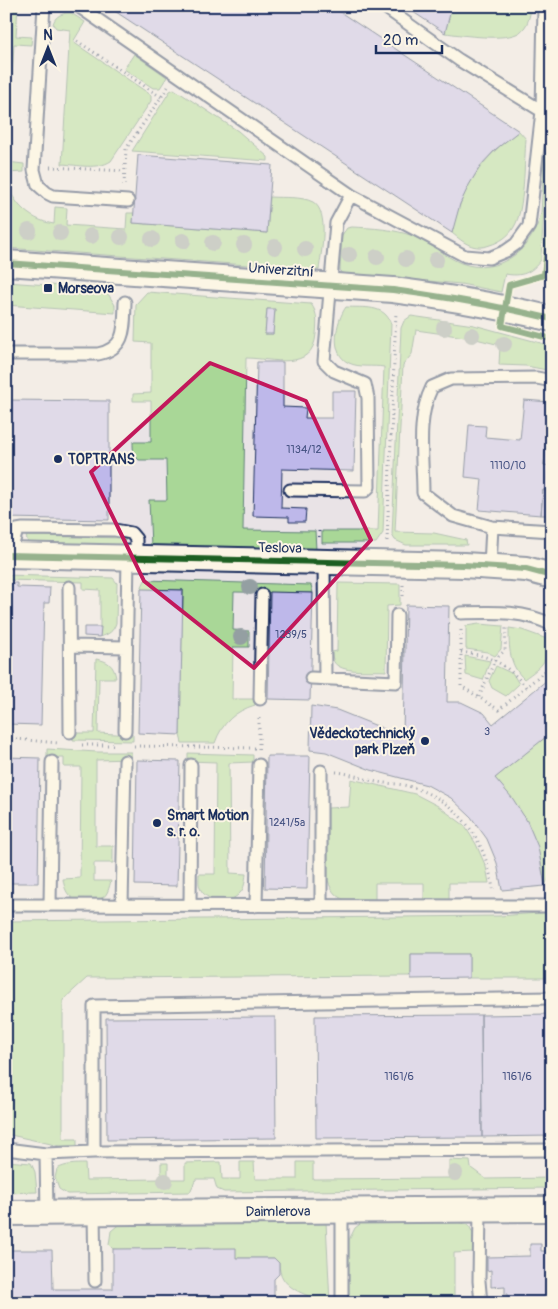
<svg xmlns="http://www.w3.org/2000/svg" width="558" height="1309" font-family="Pangolin,sans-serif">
<rect width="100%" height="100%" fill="#fcf5e5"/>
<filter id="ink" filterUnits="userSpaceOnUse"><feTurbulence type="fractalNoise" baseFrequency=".02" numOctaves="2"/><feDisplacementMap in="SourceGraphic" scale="10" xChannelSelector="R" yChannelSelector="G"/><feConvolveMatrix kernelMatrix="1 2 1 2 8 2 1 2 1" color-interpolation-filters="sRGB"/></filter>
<g filter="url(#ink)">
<path fill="#e9e3e6" d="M6,6H552V1303H6Z"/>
<path fill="#a9d797" stroke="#62837a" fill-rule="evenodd" d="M6,6H18L16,36L32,37L31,45L14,44L7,162L24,164V172L6,173Z
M452,6H531V7C530,16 528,26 520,32C506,42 462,35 445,33Z
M66,13H71L85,22L73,42L151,95V101L111,161C97,170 78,165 62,164L70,30L56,28L53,24C55,17 59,15 66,13Z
M552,15V66L541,260C531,273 522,277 505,274L501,292L461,284L341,273L340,270L342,235L347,228L352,227C373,228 394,229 413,236C430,243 444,256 461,263C499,277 533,249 541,213Z
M134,54L167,77L160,88H153L124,69Z
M174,89L238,131L268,157V161L132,151L170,91Z
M519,131L526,139C524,161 525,210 514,227C509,236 500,242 490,245C474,251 464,243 452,233C461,188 482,157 519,131Z
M6,173C8,200 28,220 54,224L55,207L67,208L66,225L126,229L127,213H134L133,223L267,233L270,197C283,198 301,196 313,202C330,212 321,253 319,270L6,248Z
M6,282L105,289L115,305V313L6,305Z
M147,292L311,304C318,313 317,323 316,334C313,373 271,358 246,358L243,530L315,531L316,550L151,546L149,500H167L166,460H139C133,455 133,449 133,442H151V401H133V394L151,393V343L135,342L136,304ZM267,309L275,310L273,334H265Z
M346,307C363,308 385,304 391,324L383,533L376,543H322V531H378L384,367C373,365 359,368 349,363C329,354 336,321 346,307Z
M411,316L474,325L552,346V371L526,366L499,365L500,345L472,338L416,330L412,354L403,365L395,532L434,533L466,540L467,545H406L395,540L392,535L401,328L404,321Z
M26,536L126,538L122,546L28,543Z
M6,575L113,578L117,583L116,623C113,632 109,634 100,637V590L83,589V582L6,580Z
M145,580L311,585L313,593L234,592L233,630L249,631V647H233L232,699H255V705C235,711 222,723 215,743H182L180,735L183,590L141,589Z
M338,583L400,584V605L387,606L386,671C374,670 349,673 338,666C333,663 332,657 332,652L337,651Z
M479,624L503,626L501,649L495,656L487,652L466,649V626Z
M509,628L522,630L550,640C546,664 543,665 524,679C509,665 509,648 509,628Z
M465,656L490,661L483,680L466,675Z
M96,659C108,661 114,665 116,678H99L98,733L133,735V741L73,740V733H94Z
M496,666L513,674L519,684L506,696L492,688L489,681Z
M552,732L550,765L552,785V871L545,886C540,841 525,812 495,778Z
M47,749L97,752H131V759L96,760V846H113V863H94V881H111C109,887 108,895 102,898C97,901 91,901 86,901C70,901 65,893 63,879L80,878L81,767H64V758H47Z
M188,753L253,755V762L229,763L230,873L246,874C245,880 245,888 240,893C231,904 208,903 201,890C198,885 199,880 199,874H215L216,762L188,761Z
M351,779L415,794L438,806L464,825L476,844L486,867L489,883H449V900H424V883H375V900C353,900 335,906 328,880V808L349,807Z
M552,912V978H469V954H411V976L87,978L63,1000V1139H77V1146H60L6,1134V921L499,916Z
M449,1160L470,1161L471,1168L486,1179L552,1178V1188L224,1192L217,1189L214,1179H196L190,1192L67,1194L59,1189L55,1178L57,1169C66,1164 75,1164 85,1164L86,1180L161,1179V1163H168V1179H185V1163L221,1162L222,1179H240V1162H254L255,1179H297V1162H313V1179L449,1178Z
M6,1161L31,1163L35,1172L37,1192L6,1193Z
M364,1221L457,1222L469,1225L473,1234V1252L454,1253V1303H349V1240L355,1228Z
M326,1222L330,1303H325C304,1293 279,1289 279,1263L274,1258H236L113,1249L109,1245L111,1231L117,1226L126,1224Z"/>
<path fill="#beb8ea" stroke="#1b2f5e" d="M107,6H331L519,131L496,149L481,165L469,185L460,204L452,233Z
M404,6H452L445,33Z
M138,155L272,165L267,233L133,223Z
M267,309H275L273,334H265Z
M257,362H283V407L306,408L305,418H332V391H356L354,471L282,469L281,508L306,509L305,522H289V517L253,516Z
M6,400L109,401V520L6,518Z
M524,400L550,402L544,465L550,466L548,481H552L551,491L543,490L541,515L479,510L482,479L465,477L469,425L486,426L485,437L520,440Z
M549,412H552V481H548L550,466L544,465Z
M552,484V515H541L543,490L551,491Z
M6,583H17V587L50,588L49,603H44L41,725L6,724Z
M141,589L183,590L180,735L138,733Z
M270,592L313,593L310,700L268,699Z
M406,605L449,606L447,702H461L484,713L493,724L552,676V732L495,778L513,799L527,821L538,847L545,886L502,890L497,863L487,839L471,817L451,798L427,785L371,770L326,752L310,750L311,706L337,710L387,730L403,733Z
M84,627H101L100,637L84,636Z
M267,756H310L307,889L265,888Z
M6,757L40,758L38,883H6Z
M137,760L180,761L177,886L135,885Z
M411,954H469V978L411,979Z
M552,1014V1136L482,1137L481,1015Z
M481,1015L482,1137L316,1138L315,1016Z
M275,1017L276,1138L107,1140L106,1018Z
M530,1244H541V1251H552V1303H508V1294H505V1286L491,1287V1270L487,1271V1257L530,1256Z
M236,1248V1258H274L279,1263V1274L274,1279V1299L278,1303H6V1250H52L53,1289H113V1249Z"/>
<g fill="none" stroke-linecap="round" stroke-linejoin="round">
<g stroke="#1b2f5e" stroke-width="15">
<path id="service" d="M44,6L34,170L38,185L47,193L53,196L128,201
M78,6L351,195L465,256L489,258L506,251L516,244L529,226L542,111L544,6
M383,6L459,60L542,111
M6,354H98C127,348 124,327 125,302
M290,490L365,491L369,487L368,398L365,384L334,371L324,361L336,223L351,195
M492,527L552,531
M10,555L17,530L23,529L115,530L131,533L136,539V558
M324,562L325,679
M490,566L492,527L453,516L423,493C423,458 416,419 432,387L451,379L537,378L552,381
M69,587L70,732
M461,613C492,612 524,610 552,625
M70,646L126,647
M311,678L396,682L397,615
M260,699L262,595
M125,731L128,558
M321,771V906
M6,905L552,906
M50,905L52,762
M122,905L125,761
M190,905L191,765
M256,906L259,765
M552,998L94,1006V1152L552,1150
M6,1149L46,1154L94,1152
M46,1154L47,1213
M480,1209L479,1281L481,1303
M342,1211V1303
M94,1212L95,1281"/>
</g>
<g stroke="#1b2f5e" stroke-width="28">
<g id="minor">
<path d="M6,263L393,290C447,297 499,306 552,319"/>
<path d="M6,555L464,565L526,569L552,576"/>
<path id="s1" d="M6,1213L552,1209"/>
</g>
</g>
<path stroke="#1b2f5e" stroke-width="3" stroke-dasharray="1 4" stroke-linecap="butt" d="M77,41L161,97
M50,167L124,171
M124,185L126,149L168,87
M319,531V540
M387,541L396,312
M403,585V599
M461,630V686L499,710L552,665
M461,652C492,656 505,663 526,687
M479,697L495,660L505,650L506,628
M6,738L58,743
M82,745H115
M134,746L255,748
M259,749V715
M336,772C349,773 360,778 373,781C384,784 397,783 408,786C460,801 485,839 493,889"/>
<use href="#service" stroke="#fcf5e5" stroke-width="11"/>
<use href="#minor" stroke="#fcf5e5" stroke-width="24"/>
<g stroke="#fcf5e5" stroke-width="9">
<path id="cycleway" d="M6,263L393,290C447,297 499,306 552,319
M544,275L547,246L552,158
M552,276L544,275L509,285L502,326L552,339
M6,555L464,565L526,569L552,576"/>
</g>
<use href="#cycleway" stroke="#1b5e20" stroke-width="6"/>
</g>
<g fill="#949fa2">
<circle cx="29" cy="231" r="8"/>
<circle cx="60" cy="233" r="8"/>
<circle cx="91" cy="236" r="8"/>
<circle cx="121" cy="237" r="8"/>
<circle cx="152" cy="239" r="8"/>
<circle cx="183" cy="241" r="8"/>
<circle cx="213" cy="243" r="8"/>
<circle cx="244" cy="245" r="8"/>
<circle cx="275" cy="247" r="8"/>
<circle cx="305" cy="249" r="8"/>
<circle cx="349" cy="255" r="8"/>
<circle cx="377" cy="257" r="8"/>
<circle cx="406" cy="259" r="8"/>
<circle cx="436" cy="260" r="8"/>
<circle cx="444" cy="328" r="8"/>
<circle cx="472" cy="335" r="8"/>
<circle cx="504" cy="344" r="8"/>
<circle cx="250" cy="587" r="8"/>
<circle cx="241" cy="637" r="8"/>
<circle cx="455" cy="1173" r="8"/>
<circle cx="165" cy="1181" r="8"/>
</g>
</g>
<path d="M0 0H558V1309H0ZM210,363L306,401L371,540L254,668L144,581L91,472Z" fill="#fcf5e5" fill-opacity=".55" fill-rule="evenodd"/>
<path fill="none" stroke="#c2185b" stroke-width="4" stroke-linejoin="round" d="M210,363L306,401L371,540L254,668L144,581L91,472Z"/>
<g fill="#1b2f5e" stroke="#fcf5e5" stroke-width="2">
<rect x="43" y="283" width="10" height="10" rx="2.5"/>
<circle cx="58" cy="459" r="5"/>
<circle cx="425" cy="741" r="5"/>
<circle cx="157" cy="823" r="5"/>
</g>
<g text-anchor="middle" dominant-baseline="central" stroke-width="4" stroke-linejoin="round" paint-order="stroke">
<g font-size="11" fill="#445181">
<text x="304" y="449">1134/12</text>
<text x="508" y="465">1110/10</text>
<text x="291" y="634">1239/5</text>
<text x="487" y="731">3</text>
<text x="287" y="822">1241/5a</text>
<text x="399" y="1076">1161/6</text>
<text x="517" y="1076">1161/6</text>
</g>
<g font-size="14" fill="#1b2f5e" stroke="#fcf5e5">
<text transform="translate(281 270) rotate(4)">Univerzitní</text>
<text transform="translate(280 548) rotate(1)">Teslova</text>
<text stroke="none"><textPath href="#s1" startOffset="272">Daimlerova</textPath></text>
</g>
<g font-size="14" font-weight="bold" fill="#1b2f5e" stroke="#fcf5e5" text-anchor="start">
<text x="58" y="288">Morseova</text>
<text x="68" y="459">TOPTRANS</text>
<text x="415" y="733" text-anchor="end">Vědeckotechnický<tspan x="415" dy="16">park Plzeň</tspan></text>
<text x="167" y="815">Smart Motion<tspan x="167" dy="16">s. r. o.</tspan></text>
</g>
</g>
<rect width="558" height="1309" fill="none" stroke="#fcf5e5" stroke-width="25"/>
<rect x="12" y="12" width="533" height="1284" fill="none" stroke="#1b2f5e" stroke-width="2" filter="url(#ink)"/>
<g transform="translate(48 48)" stroke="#fcf5e5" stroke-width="4" paint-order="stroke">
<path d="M0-4L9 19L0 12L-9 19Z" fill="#1b2f5e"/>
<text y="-8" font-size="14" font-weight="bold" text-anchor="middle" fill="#1b2f5e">N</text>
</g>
<path d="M376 45v8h66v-8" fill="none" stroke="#1b2f5e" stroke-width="2.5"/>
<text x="383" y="45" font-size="15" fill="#1b2f5e" stroke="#fcf5e5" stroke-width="4" paint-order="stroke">20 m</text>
</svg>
